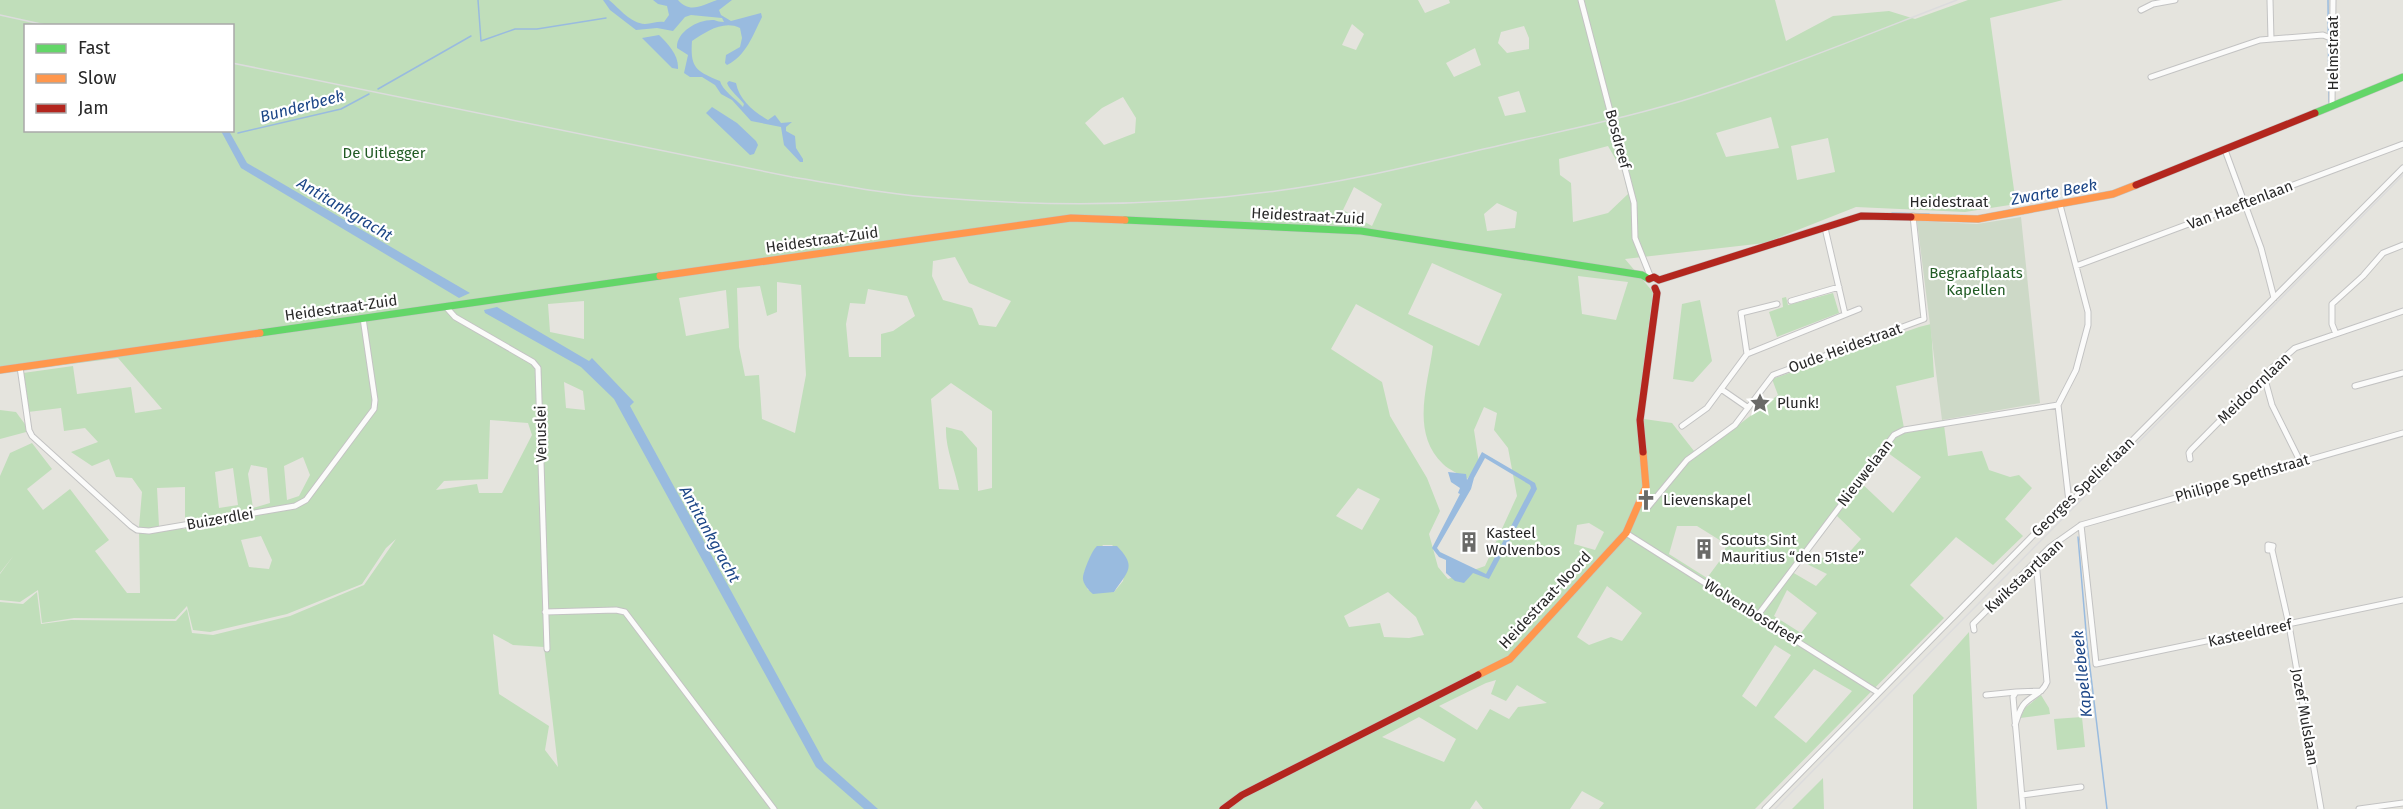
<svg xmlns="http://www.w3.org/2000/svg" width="2403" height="809" font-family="'Fira Sans',sans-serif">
<rect width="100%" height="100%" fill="#e5e4de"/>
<path fill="#c0deba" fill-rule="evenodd" d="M0,0H1418L1425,13L1450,3L1449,0H1775L1786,41L1833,16L1889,11L1915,19L1968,0H2063L1990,18L2016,204L1965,212L1856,207L1765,243L1625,259L1653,292L1637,418L1672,423L1694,451L1679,465L1683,467L1778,395L1772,379L1919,327L1931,324L1934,377L1896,386L1904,428L1944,425L1948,456L1982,451L1989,470L2010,477L2019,475L2032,488L2005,519L2023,536L1993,565L1956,537L1910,585L1944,618L1755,809H1599L1604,803L1582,791L1570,809H1483L1476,800L1470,809H0V602L23,604L37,592L41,624L71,620L176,621L187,609L192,633L213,635L290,616L364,585L396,539L386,548L362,584L287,614L210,632L193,630L187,606L175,619L74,618L42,623L38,590L20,602L0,600V574L14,555L0,573V476L10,453L32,443L52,469L27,489L43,510L70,489L109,540L95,551L127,593H140L139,527L142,492L132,478L116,477L109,459L92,466L71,452L98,442L85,428L64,431L61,408L28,412L23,373L73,366L77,394L131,387L135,413L162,409L118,358L0,373ZM1352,24L1364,34L1356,50L1342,45ZM26,26H232V130H26ZM1524,26L1529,38V49L1507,53L1498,43L1501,32ZM1475,48L1481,65L1454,77L1446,63ZM1519,91L1526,112L1505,116L1498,97ZM1123,97L1136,118L1135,133L1104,145L1085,123L1102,108ZM1771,117L1779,148L1726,157L1716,133ZM1828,138L1835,172L1797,180L1791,146ZM1608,146L1623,172L1628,194L1608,213L1573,222L1571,183L1560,175L1559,159ZM1354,187L1382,204L1372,226L1343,210ZM1497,203L1517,212L1515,228L1487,231L1484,214ZM955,257L969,283L1011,301L996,327L979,325L972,308L943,300L932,276L933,261ZM1432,263L1502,294L1479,346L1408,314ZM1578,276L1628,282L1616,320L1582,314ZM777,282L801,285L806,375L795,433L762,419L759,375L745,376L739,347L737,288L760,286L767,316L777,312ZM868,289L907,296L915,316L893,331L881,334V357H849L846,324L850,303L865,304ZM726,290L729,328L686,336L679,298ZM584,301V339L550,332L548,304ZM1356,304L1433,346C1428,386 1410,432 1443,464C1449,470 1460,474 1467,479L1479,463L1474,430L1484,407L1497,413L1494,430L1508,448L1517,496L1485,566L1448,579L1438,567L1429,534L1440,511L1427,478L1390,416L1382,382L1331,349ZM564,382L583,391L585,410L566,408ZM951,383L992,411V488L978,491L977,448L962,431L946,427C945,448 955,469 959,490L939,489L931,399ZM490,420L528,423L532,435L502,493H479L477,484L436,490L444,481L488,479ZM1884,450L1921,477L1893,513L1858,480ZM303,457L310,475L299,496L287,500L284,466ZM251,465L267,468L270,503L253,508L248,474ZM233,468L238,505L219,508L215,472ZM185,487V529L159,526L157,488ZM1358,488L1380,499L1362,530L1336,516ZM1836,515L1861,539L1838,565L1808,551ZM1589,523L1604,532L1595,550L1574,544L1577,525ZM1677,526H1697L1726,544L1724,555L1707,578L1669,554ZM261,536L272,560L269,569L249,567L241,540ZM1103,545H1112L1127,560L1123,581L1114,592L1088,590C1087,586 1084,584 1084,580C1081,570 1097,553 1103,545ZM1799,560L1827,574L1816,586L1792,572ZM1607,586L1642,613L1622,641L1611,637L1589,645L1577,637ZM1787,590L1817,613L1801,633L1774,616ZM1388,592L1416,617L1424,635L1409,638L1384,637L1380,623L1349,627L1344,616ZM493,634L513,645L544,647L558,767L545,750L549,726L499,694ZM1775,645L1791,655L1756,707L1742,696ZM1814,669L1852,691L1806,743L1774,717ZM1496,680L1491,694L1506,701L1517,685L1547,703L1518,707L1509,719L1490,709L1477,730L1439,706L1486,683ZM1419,717L1456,739L1444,762L1382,737Z
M1833,293L1839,313L1777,337L1769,312L1783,307L1782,298L1786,297L1788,305Z
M1700,300L1712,361L1693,382L1673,379L1682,304Z
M0,410L16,412L30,431L0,439Z
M1969,632L1977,809H1913V695Z
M2041,695L2049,708L2050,714L2020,718L2025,708Z
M2082,717L2085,747L2057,750L2054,719Z
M1823,778L1824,809H1792Z"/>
<path fill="#cdd9c7" d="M2021,217L2040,403L1942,420L1917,221L1977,224Z"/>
<path fill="#99bbdf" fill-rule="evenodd" d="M603,0H609C620,9 630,23 645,24C652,24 657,21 664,22L669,15L667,6L658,4L653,0H678C690,14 702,5 717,0C721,0 728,0 732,0L719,10L721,15L731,21L761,13L762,17C753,35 746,56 727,65L725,63L726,55L740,47L742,38L740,28C723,20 706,32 692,41C690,68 696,71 720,81C722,90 736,99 743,107L744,104C739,97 730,91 727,83L729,81L736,83C739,100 754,112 768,120L775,115L781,123L792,122L786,127V131L795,136L796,148L803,159V162H800L784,145L781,127L751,121L732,100L721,94L715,85L702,77H690L684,73L688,55L677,48C676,32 698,19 714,20C717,21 720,22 724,22L722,18L691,15L685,17L673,31L657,28L636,30L610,10Z
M659,35C668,44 679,55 678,69L672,68L642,38Z
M712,107L737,123L756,141L758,145L754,154L750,155L706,113Z
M221,131H229L247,163L470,293L459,298L241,168Z
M497,307L589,361L592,358L634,402L630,406L824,761L878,809H864L816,767L614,399L581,367L485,313L484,310Z
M1482,452L1535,483L1537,489L1489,579L1473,573L1464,583L1455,581L1446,573V560L1439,557L1432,548L1460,494L1458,493L1460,488L1451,482L1448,472L1466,474L1467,480ZM1485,458L1530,485L1531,488L1486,574L1440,552L1437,548L1471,489L1474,478Z
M1097,546H1117C1137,567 1128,571 1114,592L1093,594C1089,591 1082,583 1083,577C1084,570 1092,550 1097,546Z"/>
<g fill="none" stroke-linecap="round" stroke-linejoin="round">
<path stroke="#99bbdf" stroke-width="1.5" d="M478,0L481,41L515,29H537L606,18
M2328,0L2329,102
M378,89L471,36
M238,133L341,109L369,94
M1892,213L1929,214
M2078,537L2087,643L2107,809"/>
<g stroke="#c3c3c3" stroke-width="7">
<path id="street" d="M1581,0L1634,203L1635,238L1651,278
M2270,0L2271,39
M2141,10L2153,4L2175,0
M2151,77L2260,40L2323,35L2333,39
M2332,106L2333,0
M2225,150L2261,248L2274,298
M2060,205L2088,312V325L2076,370L2058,405L2069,502
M1825,228L1845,314
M2076,266L2403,144
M1791,301L1839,287
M446,307L455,317L533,362L538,368L547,649
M2336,334L2332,324V304L2363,276L2383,253L2403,245
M1747,354L1741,313L1777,304
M20,367L29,430L32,436L131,526L137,530L149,531L295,506L306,500L374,409L375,400L363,318
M2264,376L2272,405L2300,461
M2355,386L2403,373
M1721,389L1747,407
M1682,426L1707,408L1747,354L1859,309
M2190,459L2189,453L2191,450L2272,368L2295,348L2403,311
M1648,507L1687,460L1735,425L1773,375L1924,319L1913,216
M2081,525L2096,664L2403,600
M1626,533L1877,692
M2272,550H2268V545L2273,546L2272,550L2289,625L2321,809
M545,612L616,610L625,612L774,809
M1758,615L1894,435L1904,430L2058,405
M1974,630L1973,624L2050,547L2081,525L2403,433
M1986,695L2016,692
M2015,725C2018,717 2019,709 2025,703C2033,695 2043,693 2047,682L2036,561
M2022,795L2081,787
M1765,809L2052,516L2077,496L2403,168
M2023,809L2013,697L2016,692L2041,691
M2359,809L2403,803"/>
</g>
<g stroke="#c3c3c3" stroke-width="8">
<path id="fast" d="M2315,113L2403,77
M1125,220L1361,231L1642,275L1649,279
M260,333L660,276"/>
</g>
<g stroke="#c3c3c3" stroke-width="8">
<path id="slow" d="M1911,217L1978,219L2113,194L2136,185
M660,276L1071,218L1125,220
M0,370L260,333
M1478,675L1510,659L1626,533L1646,487L1643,452"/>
</g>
<g stroke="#c3c3c3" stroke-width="8">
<path id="jam" d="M2136,185L2315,113
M1649,279L1654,277L1659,280L1861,216L1911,217
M1643,452L1640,420L1657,293L1655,288
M1223,809L1242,795L1478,675"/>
</g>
<use href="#street" stroke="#fbfbfa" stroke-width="5"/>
<use href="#fast" stroke="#63d668" stroke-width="7"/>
<use href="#slow" stroke="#ff974d" stroke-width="7"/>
<use href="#jam" stroke="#b3261e" stroke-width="7"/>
<path stroke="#dcdcdd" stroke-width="1.5" d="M0,15L50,26
M232,63L792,177C841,185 891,195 941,198C1053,207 1165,206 1276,191C1354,181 1430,161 1506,144C1570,129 1635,116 1698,96C1786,68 1871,33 1957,0
M1775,809L2403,175"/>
</g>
<defs>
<g id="sight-bare" transform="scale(1.62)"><path d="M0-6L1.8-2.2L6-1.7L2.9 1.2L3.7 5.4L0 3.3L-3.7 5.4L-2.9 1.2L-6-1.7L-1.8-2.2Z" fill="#6a6a68" stroke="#fff" stroke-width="2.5" paint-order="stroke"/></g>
<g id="church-bare" transform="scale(1.62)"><path d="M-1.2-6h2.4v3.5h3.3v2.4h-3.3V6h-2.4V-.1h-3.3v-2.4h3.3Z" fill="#6a6a68" stroke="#fff" stroke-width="2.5" paint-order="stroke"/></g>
<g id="building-bare" transform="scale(1.62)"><path d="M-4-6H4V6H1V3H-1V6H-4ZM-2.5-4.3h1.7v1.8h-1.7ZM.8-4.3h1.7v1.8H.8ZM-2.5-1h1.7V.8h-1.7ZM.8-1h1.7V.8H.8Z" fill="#6a6a68" stroke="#fff" stroke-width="2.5" paint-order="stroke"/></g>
</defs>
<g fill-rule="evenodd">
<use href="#sight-bare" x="1760" y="403"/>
<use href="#church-bare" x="1646" y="500"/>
<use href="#building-bare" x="1469" y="542"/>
<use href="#building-bare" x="1704" y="549"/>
</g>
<g text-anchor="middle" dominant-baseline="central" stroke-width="4.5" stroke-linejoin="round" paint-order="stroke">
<g font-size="15" fill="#282828" stroke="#fff">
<text transform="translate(2333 53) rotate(-90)">Helmstraat</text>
<text transform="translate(1618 139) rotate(75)">Bosdreef</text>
<text x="1949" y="202">Heidestraat</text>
<text transform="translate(2240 205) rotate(-21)">Van Haeftenlaan</text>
<text transform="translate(1308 216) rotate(3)">Heidestraat-Zuid</text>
<text transform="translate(822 240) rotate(-8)">Heidestraat-Zuid</text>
<text transform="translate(341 308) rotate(-8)">Heidestraat-Zuid</text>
<text transform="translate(1845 348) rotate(-20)">Oude Heidestraat</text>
<text transform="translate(2254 388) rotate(-44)">Meidoornlaan</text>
<text transform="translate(541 434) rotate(-91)">Venuslei</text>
<text transform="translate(1865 473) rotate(-52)">Nieuwelaan</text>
<text transform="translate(2242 478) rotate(-16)">Philippe Spethstraat</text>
<text transform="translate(2083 487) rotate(-44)">Georges Spelierlaan</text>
<text transform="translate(220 519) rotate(-10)">Buizerdlei</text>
<text transform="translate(2024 576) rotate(-43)">Kwikstaartlaan</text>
<text transform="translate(1545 600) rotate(-47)">Heidestraat-Noord</text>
<text transform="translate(1752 612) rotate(32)">Wolvenbosdreef</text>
<text transform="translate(2250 633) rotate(-12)">Kasteeldreef</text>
<text transform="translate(2305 717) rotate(80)">Jozef Mulslaan</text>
</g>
<g font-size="15" fill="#215b24" stroke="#fff">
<text x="384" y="153">De Uitlegger</text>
<text x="1976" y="273">Begraafplaats<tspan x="1976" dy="17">Kapellen</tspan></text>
</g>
<g font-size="15" fill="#282828" stroke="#fff" text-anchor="start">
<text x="1777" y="403">Plunk!</text>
<text x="1663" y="500">Lievenskapel</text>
<text x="1486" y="533">Kasteel<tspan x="1486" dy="17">Wolvenbos</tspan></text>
<text x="1721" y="540">Scouts Sint<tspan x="1721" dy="17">Mauritius “den 51ste”</tspan></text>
</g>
<g font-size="16" font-style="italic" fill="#1c4687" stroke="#fff">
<text transform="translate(302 106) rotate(-15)">Bunderbeek</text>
<text transform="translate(2054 192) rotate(-10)">Zwarte Beek</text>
<text transform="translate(345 209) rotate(31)">Antitankgracht</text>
<text transform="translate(710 534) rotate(61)">Antitankgracht</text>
<text transform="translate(2082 674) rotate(-96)">Kapellebeek</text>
</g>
</g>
<rect x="24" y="24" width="210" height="108" fill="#ffffff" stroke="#a9a9a9" stroke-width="1.5"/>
<rect x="36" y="44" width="30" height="9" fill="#63d668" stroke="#a9a9a9" stroke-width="1.5"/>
<text x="78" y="54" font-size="18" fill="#282828">Fast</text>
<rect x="36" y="74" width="30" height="9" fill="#ff974d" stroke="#a9a9a9" stroke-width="1.5"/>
<text x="78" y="84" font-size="18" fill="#282828">Slow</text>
<rect x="36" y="104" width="30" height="9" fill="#b3261e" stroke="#a9a9a9" stroke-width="1.5"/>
<text x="78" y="114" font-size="18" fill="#282828">Jam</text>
</svg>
